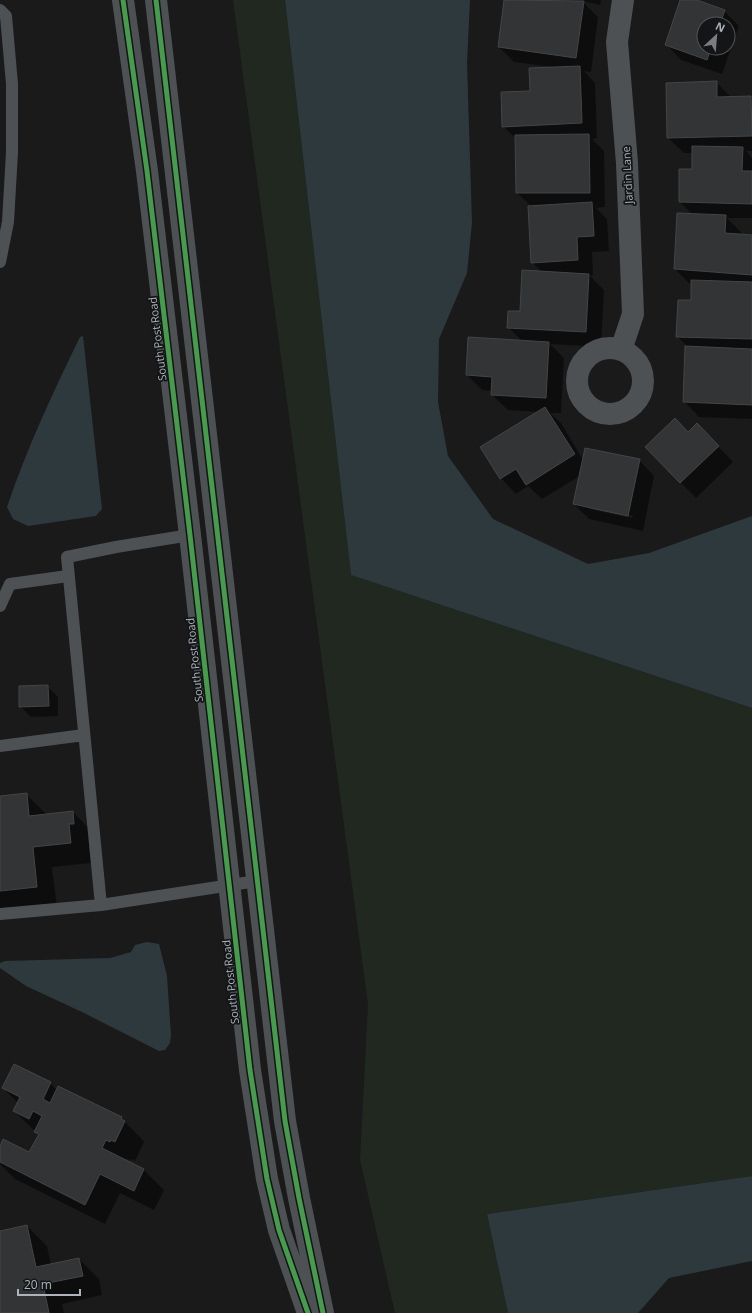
<svg xmlns="http://www.w3.org/2000/svg" width="752" height="1313" font-family="'Open Sans',sans-serif">
<rect width="100%" height="100%" fill="#1a1a1b"/>
<path fill="#202820" d="M233,0H285L351,575L752,708V1176L487,1214L508,1313H395L360,1160L368,1004Z"/>
<path fill="#2d393d" d="M285,0H470L467,63L472,223L467,273L439,339L438,402L448,456L493,519L588,564L649,553L752,516V708L351,575Z
M83,336L102,509L96,516L28,526L13,519L7,507C27,448 53,392 80,337Z
M147,942L159,944L167,976L171,1035L170,1043L165,1050L159,1051L82,1012L26,986L0,968V963L5,961L110,958L131,952L135,945Z
M752,1176V1261L669,1278L638,1313H508L487,1214Z"/>
<path fill="#0007" fill-rule="evenodd" d="M505,0H601L600,5L582,1L598,17L591,72L584,71L595,83L597,138L592,139L604,151L605,207L596,208L607,219L609,251L592,252L593,275L590,276L604,290L601,347L550,344L564,358L561,413H550L561,423L583,460H639L654,476L643,531L589,519L574,504L580,476L542,499L528,486L516,494L501,478L539,412L508,410L492,395V391L482,390L467,375L522,341L508,327L521,312L542,272L532,262L531,206L517,193L516,139L503,126L553,67L514,62L499,47ZM590,507L633,516L632,518L590,509Z
M681,0H694L724,11L739,26L722,74L681,60L666,44ZM704,24H728V48H704Z
M716,82L731,97H751L752,98V151H746L752,158V218H727L741,232V235L752,236V419L699,417L684,401L688,347L677,336L692,301V285L690,284L675,269L678,214H692L680,202L693,170V153H684L668,138Z
M688,433L712,440L733,462L696,498L680,482Z
M47,686L58,697V716L31,717L20,706Z
M26,794L47,815L73,812L92,832L94,843L89,844L91,863L52,867L57,907L0,911V797Z
M14,1065L50,1083L57,1090L59,1087L121,1118L141,1138L144,1142L135,1161L131,1159L130,1161L127,1159L126,1161L144,1170L164,1190L154,1210L120,1193L105,1224L15,1179L0,1164V1148L30,1153L39,1135L14,1111L18,1103L3,1088ZM46,1090H48L41,1104Z
M27,1226L47,1246L51,1265L79,1259L99,1279L102,1295L62,1304L64,1313H0V1232Z"/>
<path fill="#333435" stroke="#434547" d="M504,0L584,1L576,58L498,47Z
M680,0H697L725,10L720,24H704V48H711L707,60L665,45Z
M580,66L582,123L502,127L501,92L530,91L529,68Z
M717,81V97L751,96L752,136L667,138L666,83Z
M589,134L590,193H516L515,135Z
M692,146L743,147L742,171H752V204L679,202V169H692Z
M592,202L594,236L577,237L578,260L531,263L528,206Z
M677,213L726,215L725,233L752,235V275L674,269Z
M522,270L589,274L586,332L507,328L508,311H520Z
M691,280L752,282V339L676,337L678,300H691Z
M468,337L549,342L546,398L491,395L492,377L466,375Z
M685,346L752,349V405L683,402Z
M545,407L575,454L526,485L516,469L500,479L480,447Z
M675,418L688,432L697,423L719,446L680,483L645,447Z
M585,448L640,459L628,516L573,504Z
M48,685L49,706L19,707V686Z
M27,793L29,816L73,811L74,824H69L71,843L33,847L37,887L0,891V796Z
M14,1064L51,1082L43,1099L50,1103L58,1086L122,1117L121,1119L125,1121L115,1142L111,1140L110,1142L106,1140L102,1148L144,1169L134,1191L100,1174L85,1205L0,1162V1146L3,1139L29,1152L39,1134L34,1132L42,1116L33,1111L29,1119L13,1111L20,1097L2,1088Z
M27,1225L36,1267L79,1258L83,1276L43,1284L49,1313H0V1231Z"/>
<g fill="none" stroke-linecap="round" stroke-linejoin="round">
<path stroke="#4e5154" stroke-width="12" d="M0,10L6,16L12,84V152L8,222L0,262
M190,535L116,547L67,557L101,905L257,881
M0,606L10,584L68,576
M0,746L84,735
M0,914L101,905"/>
<path stroke="#4e5154" stroke-width="22" d="M577 381a33 33 0 1 1 66 0a33 33 0 1 1-66 0Z
M621,350L633,314L627,163L617,42L623,0"/>
<path stroke="#4e5154" stroke-width="22" d="M123,0L147,171L190,535L250,1070L267,1179L279,1230L308,1313
M156,0L285,1121L299,1198L323,1313"/>
<g stroke="#141517" stroke-width="8">
<path id="cycleway" d="M123,0L147,171L190,535L250,1070L267,1179L279,1230L308,1313
M156,0L285,1121L299,1198L323,1313"/>
</g>
<use href="#cycleway" stroke="#469c4c" stroke-width="5"/>
</g>
<g text-anchor="middle" dominant-baseline="central" stroke-width="3.5" stroke-linejoin="round" paint-order="stroke">
<g font-size="11" fill="#acb3bb" stroke="#141517">
<text transform="translate(627 175) rotate(-93)">Jardin Lane</text>
<text transform="translate(157 339) rotate(-97)">South Post Road</text>
<text transform="translate(194 660) rotate(-96)">South Post Road</text>
<text transform="translate(230 982) rotate(-96)">South Post Road</text>
</g>
</g>
<g transform="translate(716 36) rotate(26)"><circle r="19" fill="#141517" stroke="#515459"/>
<path d="M0-3L7 15L0 10L-7 15Z" fill="#797d83"/>
<text y="-6" font-size="11" font-weight="bold" text-anchor="middle" fill="#acb3bb">N</text>
</g>
<path d="M18 1289v6h62v-6" fill="none" stroke="#acb3bb" stroke-width="2"/>
<text x="24" y="1289" font-size="12" fill="#acb3bb" stroke="#141517" stroke-width="3" paint-order="stroke">20 m</text>
</svg>
